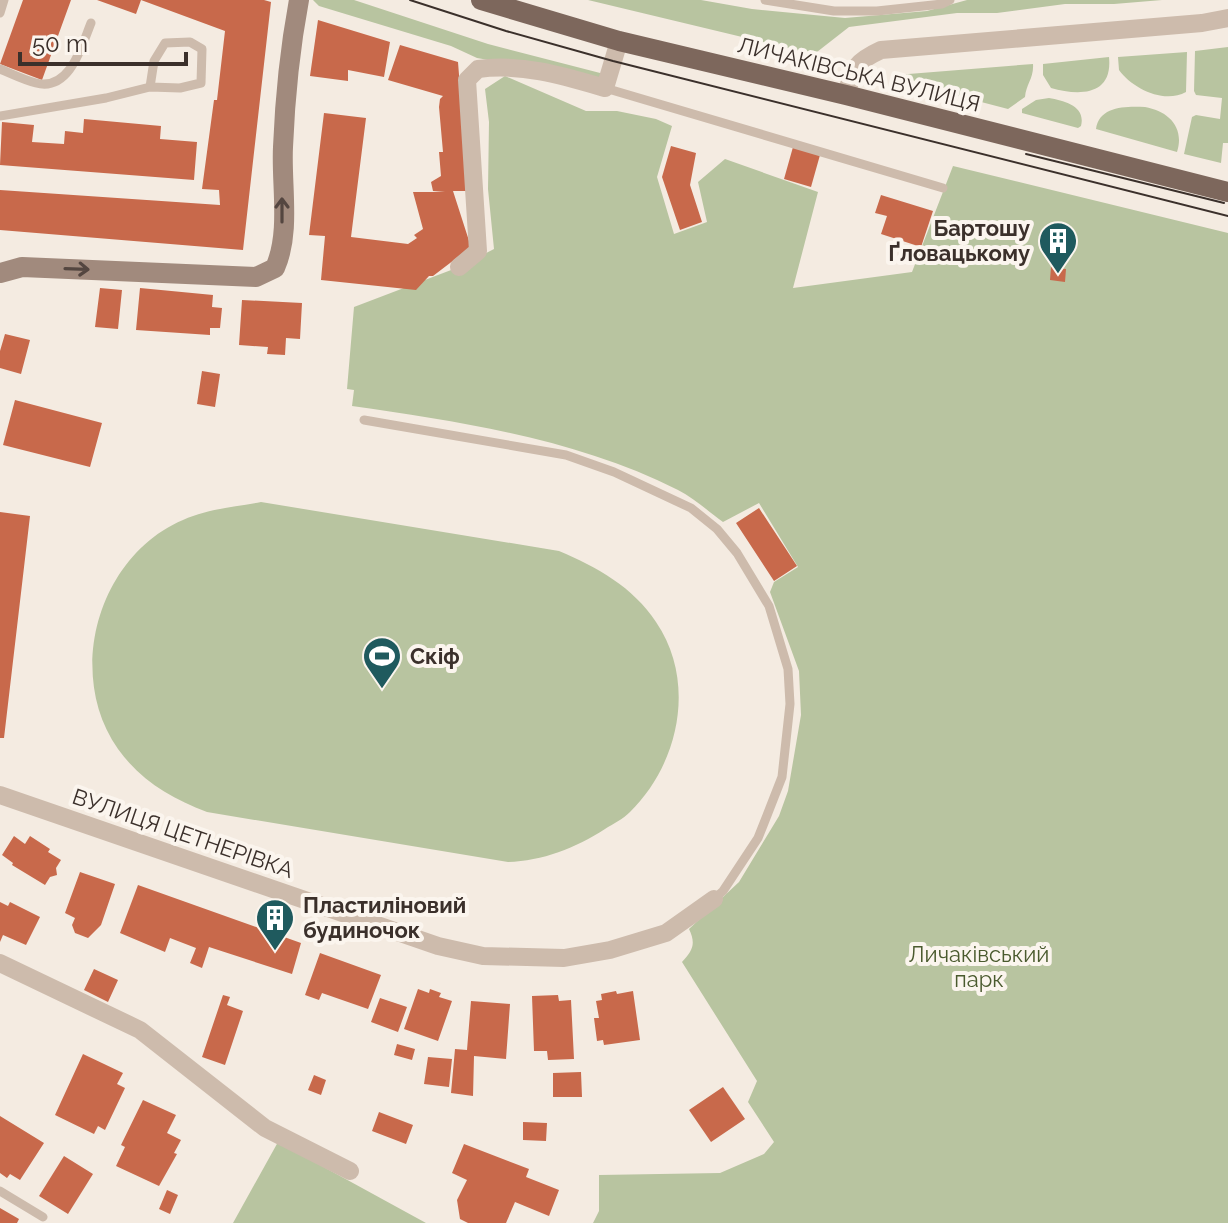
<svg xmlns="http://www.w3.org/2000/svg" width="1228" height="1223" font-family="Raleway,sans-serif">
<rect width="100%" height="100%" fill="#f4ebe1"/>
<path fill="#b8c4a0" d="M313,0H354L488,44L604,74L597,79L477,58L451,46L319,6Z
M588,0H701L752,9L845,18L927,11L967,0H1162L1114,4H1065L997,13H957L849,27L817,52L800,51Z
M1228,47V143H1223L1221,163L1184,154L1192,117L1196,115L1220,119L1222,98L1196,95L1194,91L1195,51Z
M1187,52L1186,92C1164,104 1133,89 1119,70L1118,57Z
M1109,57C1113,96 1079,96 1051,88L1043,75V64Z
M1033,64C1034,78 1026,84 1025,97L1008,109L893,79L896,75Z
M505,76L586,111H617L656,119L672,126L657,177L674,234L707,222L698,182L725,159L818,192L793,288L912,272L953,166L1228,233V1223H593L599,1211V1175L720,1173L764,1154L774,1142L748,1102L757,1081L682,962C693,950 696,944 689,929L739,882L779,816L788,791L801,715L799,671L770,592L774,582L798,567L759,503L723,522C709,512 694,498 678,490C577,439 462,422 352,406L354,390L347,389L354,307L459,267L494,249L488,189L489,122L485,89Z
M1049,98C1065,101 1086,106 1081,126L1078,128L1022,113V109L1036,100Z
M1145,107C1168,111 1185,127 1177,152L1096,129C1099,106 1126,106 1145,107Z
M261,502L559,551C597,567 633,587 656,622C697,682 679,764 630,812C623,819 613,824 605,829C576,848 542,861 508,862L207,812C171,798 141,781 118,749C65,674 98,556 183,520C207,509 235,507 261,502Z
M278,1142L426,1223H233Z"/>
<path fill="#c8694b" d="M23,0H71L42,80L0,64Z
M97,0H264L271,2L243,250L0,230V190L220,205L219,190L202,189L214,100H217L225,31L141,0L136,14Z
M318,20L390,42L384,77L348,70V81L310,76Z
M400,45L458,62L468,191H453L471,247L433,276H429L416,290L321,280L325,236L309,235L324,113L366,118L351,237L408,244L417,238L414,235L423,229L413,192H445L433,191L431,182L441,176L439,152H443L439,107L440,99L443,96L388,80Z
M84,119L161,126L160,139L197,142L194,180L0,165L2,122L34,125L32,142L64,144L65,131L83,133Z
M671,146L696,153L690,185L702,222L680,230L662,177Z
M793,147L820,155L811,187L784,179Z
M881,195L933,211L921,247L881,234L887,216L875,213Z
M1051,267L1066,269L1065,282L1050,280Z
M100,288L122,290L118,329L95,327Z
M140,288L213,295L212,307L222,308L220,328H210V335L136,330Z
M242,300L302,303L300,339L286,338L285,355L267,354L268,347L239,345Z
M5,334L30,340L21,374L0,368V351Z
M202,371L220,374L215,407L197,404Z
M15,400L102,423L90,467L3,445Z
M759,508L797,566L774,581L736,523Z
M0,512L30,516L4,738H0Z
M14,836L25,844L30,836L50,849L48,852L61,860L56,868L57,875L50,877L45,885L12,865L13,863L2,855Z
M80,872L115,884L101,925L88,938L75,933L72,925L75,918L65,913Z
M138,885L301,943L292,974L209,947L202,968L190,963L196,948L170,938L165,952L120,933Z
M0,902L8,906L10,902L40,917L26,945L3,935L0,942Z
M320,953L381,975L368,1009L322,993L319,1000L305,995Z
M94,969L118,980L108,1002L84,990Z
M418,989L429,993L430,989L441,993L439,997L452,1001L438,1041L404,1029Z
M616,991L617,994L633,991L640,1040L604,1045L603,1040L597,1041L594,1018H599L596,1001L602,1000L601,994Z
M223,995L230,997L227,1005L243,1011L225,1065L202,1057Z
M558,995L559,1001L571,1000L574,1059L548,1060L547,1051H534L532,996Z
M380,998L407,1007L398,1032L371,1022Z
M471,1001L510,1004L506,1059L474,1056L473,1096L451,1093L455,1049L467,1050Z
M397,1044L415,1049L412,1060L394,1055Z
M83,1054L123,1073L117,1084L125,1088L105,1130L98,1126L94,1134L55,1115Z
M428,1057L452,1059L449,1087L424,1084Z
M581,1072L582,1097H553V1073Z
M314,1075L326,1080L321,1095L308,1090Z
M723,1087L745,1119L711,1142L689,1110Z
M143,1100L176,1115L167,1133L181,1140L174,1153L177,1154L159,1186L116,1166L125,1147L121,1145Z
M379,1112L413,1125L406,1144L372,1131Z
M0,1116L44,1143L20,1180L10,1174L7,1178L0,1173Z
M523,1122L547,1123L546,1141L523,1140Z
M464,1144L529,1169L526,1177L559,1190L549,1216L515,1202L506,1223H468L460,1219L457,1200L467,1180L452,1173Z
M64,1156L93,1174L68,1214L39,1196Z
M167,1190L178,1195L170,1214L159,1209Z
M0,1208L19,1219L17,1223H0Z"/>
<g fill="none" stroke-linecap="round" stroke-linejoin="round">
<path stroke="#cdbbac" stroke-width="9" d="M765,0L834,11H877L942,4L950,0
M0,13L4,0
M0,69C12,74 24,80 36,83C70,92 82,45 91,23
M605,88L943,188
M0,116L106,98L150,87L180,88L201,83L202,49L190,42L165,43L154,61L150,87
M364,420L566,455L614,472L691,508L717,529L737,553L769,606L788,669L790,704L782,777L764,823L758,838L723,891L714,899
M0,1191L43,1217"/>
<path stroke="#cdbbac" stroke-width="18" d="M846,95C854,67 855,62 881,50L1202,23L1228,18
M459,267L478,251L467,80L478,69C522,63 564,76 605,88L619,41
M0,795L438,946L483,956L564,958L610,950L666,933L714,899
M0,963L140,1030L265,1128L350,1171"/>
<path stroke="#a18a7d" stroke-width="20" d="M0,273L22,267L256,277L275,268C291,232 281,185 283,147C285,98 290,48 299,0"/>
<path stroke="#7d675c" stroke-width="20" d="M481,0L619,41L846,95L1228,192"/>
<path stroke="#3b302b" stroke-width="2" d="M410,0L506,31L613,61L1228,216
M1026,154L1224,203"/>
</g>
<defs><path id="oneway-shaft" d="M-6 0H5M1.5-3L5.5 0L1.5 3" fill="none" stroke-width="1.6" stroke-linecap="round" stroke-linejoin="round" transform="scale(2)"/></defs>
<g stroke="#544640">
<use href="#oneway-shaft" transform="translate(282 210) rotate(-90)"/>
<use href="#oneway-shaft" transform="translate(77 269) rotate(2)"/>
</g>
<defs>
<g id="building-pin" transform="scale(2)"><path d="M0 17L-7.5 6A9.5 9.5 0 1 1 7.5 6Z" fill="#1f5a5e" stroke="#fbf5ee"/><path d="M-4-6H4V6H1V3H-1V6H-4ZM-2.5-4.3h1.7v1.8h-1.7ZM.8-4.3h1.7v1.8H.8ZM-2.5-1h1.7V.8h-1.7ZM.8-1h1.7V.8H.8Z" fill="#fff"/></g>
<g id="stadium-pin" transform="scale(2)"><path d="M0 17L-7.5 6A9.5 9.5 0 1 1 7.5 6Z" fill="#1f5a5e" stroke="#fbf5ee"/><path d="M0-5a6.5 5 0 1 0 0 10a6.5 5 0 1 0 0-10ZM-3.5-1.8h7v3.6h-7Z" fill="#fff"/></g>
</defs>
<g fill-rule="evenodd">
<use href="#building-pin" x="1058" y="241"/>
<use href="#stadium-pin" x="382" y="656"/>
<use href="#building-pin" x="275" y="918"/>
</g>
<g text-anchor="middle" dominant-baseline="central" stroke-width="8" stroke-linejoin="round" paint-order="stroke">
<g font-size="22" fill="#3b302b" stroke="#fbf5ee">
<text transform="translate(859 74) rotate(14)">ЛИЧАКІВСЬКА ВУЛИЦЯ</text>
<text transform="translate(183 833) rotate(19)">ВУЛИЦЯ ЦЕТНЕРІВКА</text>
</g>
<g font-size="22" font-weight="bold" fill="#3b302b" stroke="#fbf5ee" text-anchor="start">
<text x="1030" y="228" text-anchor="end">Бартошу<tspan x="1030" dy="25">Ґловацькому</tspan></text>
<text x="410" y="656">Скіф</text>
<text x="303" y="905">Пластиліновий<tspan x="303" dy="25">будиночок</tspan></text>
</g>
<g font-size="22" fill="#4a5a2e" stroke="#fbf5ee">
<text x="979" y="954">Личаківський<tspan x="979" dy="25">парк</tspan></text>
</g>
</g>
<path d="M20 52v12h166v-12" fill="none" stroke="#3b302b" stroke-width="4"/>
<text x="32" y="52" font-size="24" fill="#3b302b" stroke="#fbf5ee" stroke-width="6" paint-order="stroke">50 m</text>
</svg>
